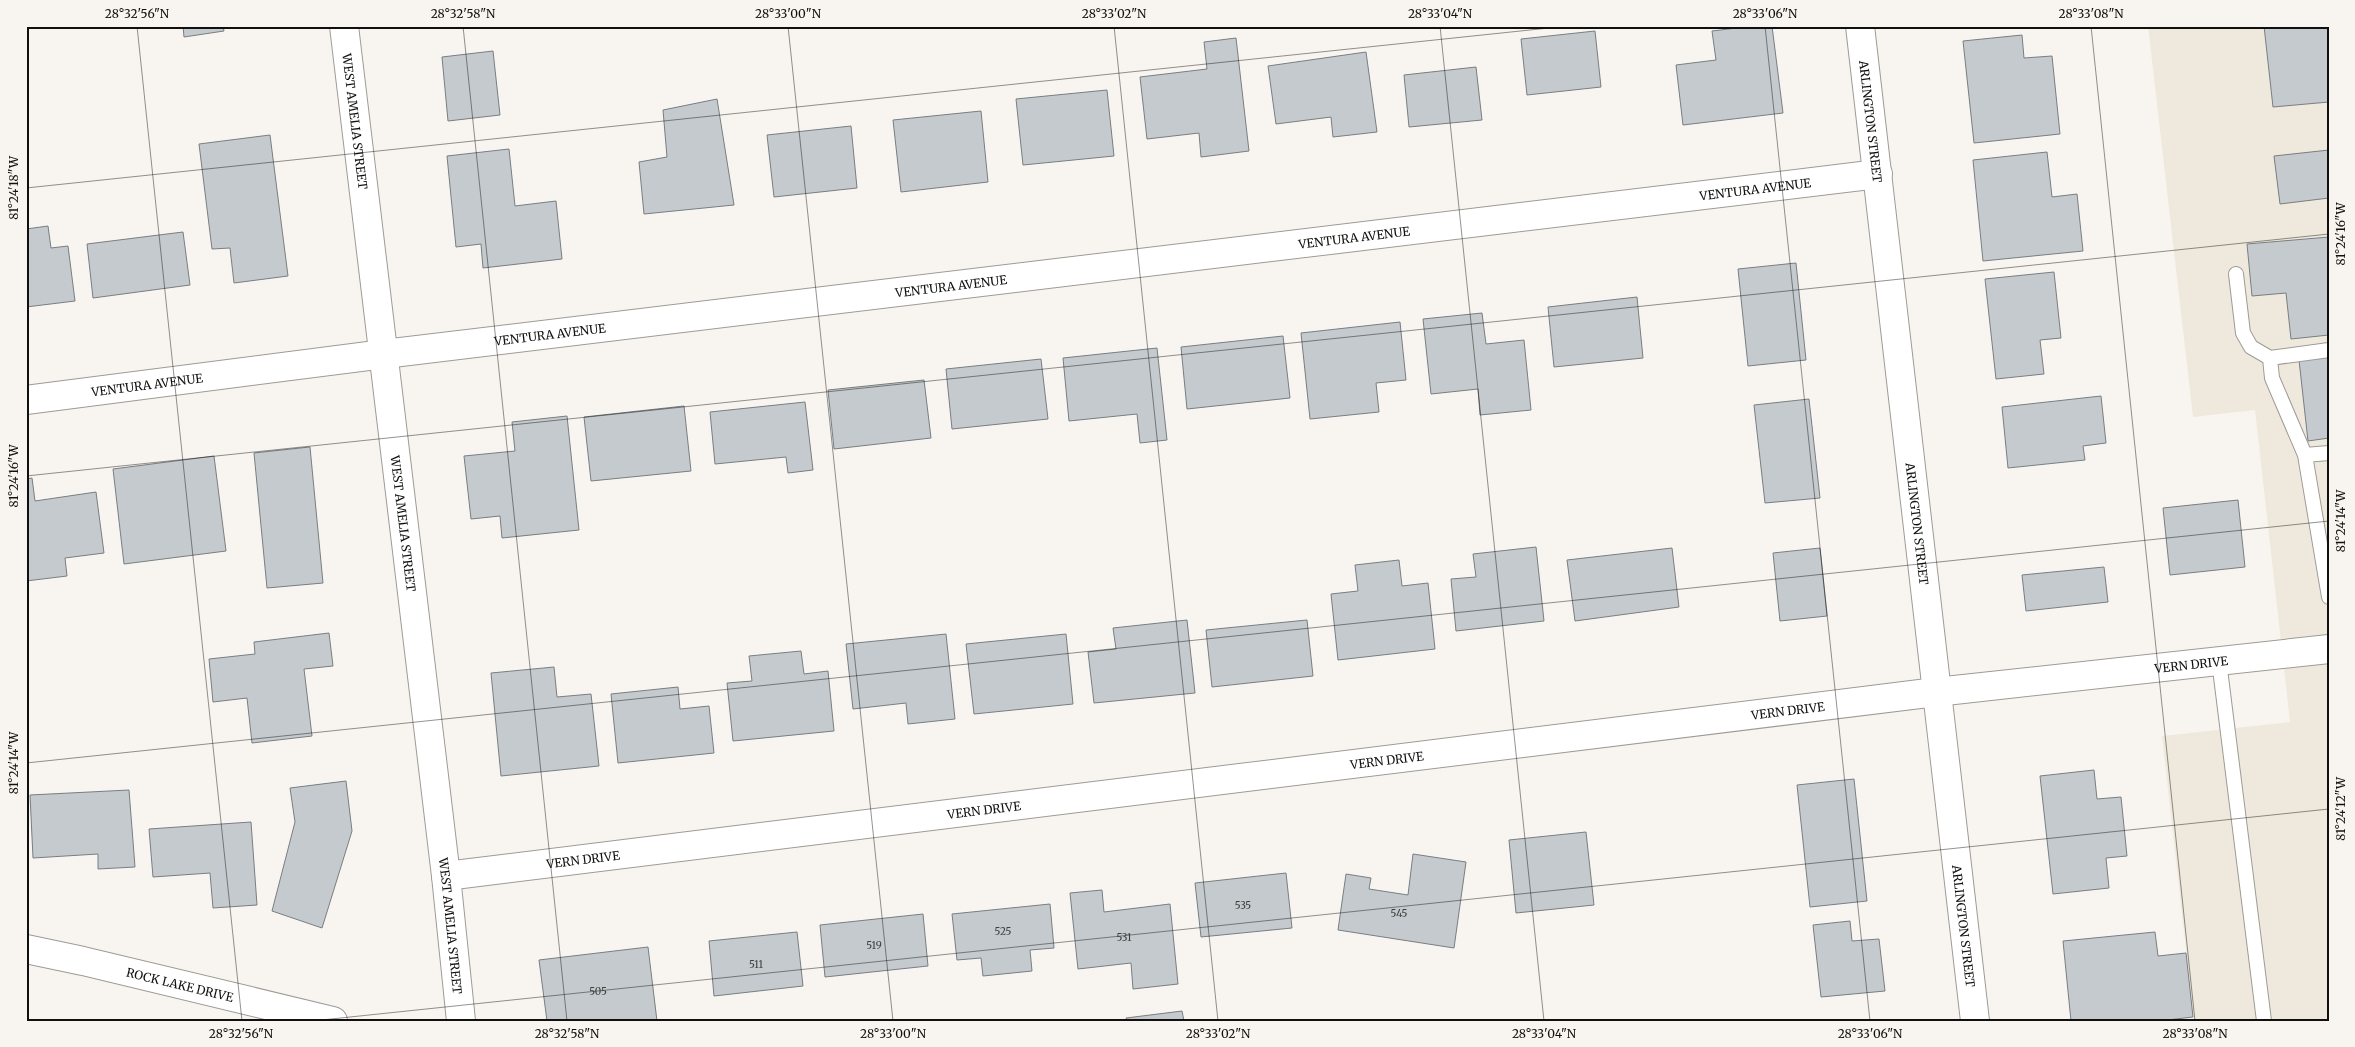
<svg xmlns="http://www.w3.org/2000/svg" width="2355" height="1047" font-family="Merriweather,serif">
<rect width="100%" height="100%" fill="#f8f5f0"/>
<path fill="#efe9dd" d="M2148,26H2329V1021H2194L2162,736L2290,722L2255,410L2193,417Z"/>
<path fill="#c4cacd" stroke="#787e81" d="M183,26H223L224,31L184,37Z
M1753,26H1772L1783,113L1683,125L1676,65L1716,60L1712,31Z
M2264,26H2329V102L2273,107Z
M1595,31L1601,87L1527,95L1521,39Z
M2022,35L2024,58L2052,56L2060,134L1974,143L1963,41Z
M1236,38L1249,151L1201,157L1199,133L1147,139L1140,77L1207,69L1204,42Z
M493,51L500,115L448,121L442,57Z
M1366,52L1377,132L1333,137L1331,117L1276,124L1268,66Z
M1476,67L1482,120L1409,127L1404,75Z
M1107,90L1114,156L1023,165L1016,99Z
M717,99L734,205L644,214L639,162L667,157L663,110Z
M981,111L988,182L901,192L893,120Z
M851,126L857,188L774,197L767,135Z
M270,135L288,276L234,283L230,248L212,249L199,144Z
M509,149L515,206L556,201L562,259L483,268L481,244L456,247L447,156Z
M2329,150V198L2280,204L2274,156Z
M2047,152L2052,197L2077,194L2083,251L1983,261L1973,160Z
M48,226L51,248L68,246L75,301L26,307V229Z
M183,232L190,285L93,298L87,244Z
M2329,237V335L2291,339L2286,293L2252,296L2247,244Z
M1796,263L1806,360L1748,366L1738,269Z
M2054,272L2061,338L2040,340L2044,374L1996,379L1985,279Z
M1637,297L1643,358L1554,367L1548,307Z
M1482,313L1486,344L1524,340L1531,410L1480,415L1478,389L1431,394L1423,319Z
M1400,322L1406,380L1376,383L1379,412L1310,419L1301,333Z
M1283,336L1290,398L1187,409L1181,347Z
M1157,348L1167,440L1140,443L1137,414L1069,421L1063,358Z
M2329,357V438L2308,441L2299,360Z
M1041,359L1048,419L952,429L946,369Z
M924,380L931,438L834,449L828,390Z
M2101,396L2106,443L2083,446L2085,460L2008,468L2002,407Z
M1809,399L1820,498L1765,503L1754,405Z
M805,402L813,470L788,473L786,457L715,464L710,412Z
M684,406L691,471L591,481L584,417Z
M567,416L579,530L502,538L500,516L471,519L464,456L515,451L512,422Z
M310,447L323,583L267,588L254,453Z
M214,456L226,551L124,564L113,469Z
M32,478L35,501L96,492L104,553L65,558L67,576L26,581V479Z
M2238,500L2245,567L2170,575L2163,508Z
M1536,547L1544,621L1456,631L1451,579L1476,577L1473,554Z
M1672,548L1679,607L1575,621L1567,560Z
M1820,548L1827,616L1780,621L1773,553Z
M1399,560L1402,586L1428,583L1435,649L1338,660L1331,594L1358,591L1355,565Z
M2104,567L2108,602L2026,611L2022,575Z
M1187,620L1195,693L1094,703L1088,652L1116,649L1113,628Z
M1307,620L1313,676L1212,687L1206,630Z
M329,633L333,666L304,669L312,736L252,743L247,698L213,702L209,659L255,654L254,642Z
M946,634L955,719L908,724L906,703L853,709L846,644Z
M1066,634L1073,704L974,714L966,644Z
M801,651L804,674L828,671L834,731L733,741L727,683L752,681L749,656Z
M554,667L557,697L591,694L599,766L501,776L491,673Z
M678,687L680,709L709,706L714,753L618,763L611,694Z
M2094,770L2097,799L2121,797L2127,856L2106,858L2109,888L2053,894L2040,776Z
M1854,779L1867,901L1810,907L1797,785Z
M346,781L352,831L322,928L272,911L295,822L290,788Z
M129,790L135,867L98,869V854L33,858L30,795Z
M251,822L257,905L213,908L210,873L153,877L149,829Z
M1586,832L1594,905L1516,913L1509,840Z
M1413,854L1466,862L1454,948L1338,930L1346,874L1371,878L1369,889L1408,895Z
M1286,873L1292,928L1201,937L1195,883Z
M1102,890L1104,912L1170,904L1178,984L1133,989L1131,963L1078,969L1070,893Z
M1050,904L1054,948L1030,950L1032,971L983,976L981,958L957,960L952,914Z
M923,914L928,966L825,977L820,925Z
M1850,921L1852,941L1879,939L1885,991L1821,997L1813,925Z
M797,932L803,986L714,996L709,941Z
M2155,932L2158,956L2186,953L2193,1017L2159,1021H2071L2063,941Z
M648,947L657,1021H547L539,960Z
M1182,1011L1184,1021H1127L1126,1018Z"/>
<g fill="none" stroke-linecap="round" stroke-linejoin="round">
<g stroke="#9e9b96" stroke-width="16">
<path id="lane" d="M2236,274L2243,333L2251,347L2270,358
M2329,350L2270,358L2272,378L2305,455L2329,597
M2305,455L2329,453
M2219,661L2264,1021"/>
</g>
<g stroke="#9e9b96" stroke-width="30">
<g id="street">
<path id="s1" d="M344,26L446,876L461,1021"/>
<path id="s2" d="M1860,26L1975,1021"/>
<path id="s3" d="M26,400L384,354L1878,174"/>
<path id="s4" d="M446,876L1936,692L2329,649"/>
<path id="s5" d="M26,949L83,961L333,1021"/>
</g>
</g>
<use href="#lane" stroke="#fff" stroke-width="14"/>
<use href="#street" stroke="#fff" stroke-width="28"/>
</g>
<path fill="none" stroke="#11100e" stroke-width="1" stroke-opacity="0.45" d="M137,26L242,1021M463,26L567,1021M788,26L893,1021M1114,26L1218,1021M1440,26L1544,1021M1765,26L1870,1021M2091,26L2195,1021M26,188L1568,26M26,476L2329,234M26,763L2329,521M312,1021L2329,809"/>
<g text-anchor="middle" dominant-baseline="central" stroke-width="4.5" stroke-linejoin="round" paint-order="stroke">
<g font-size="10" fill="#3e3e3e">
<text x="1243" y="905">535</text>
<text x="1399" y="913">545</text>
<text x="1003" y="931">525</text>
<text x="1124" y="937">531</text>
<text x="874" y="945">519</text>
<text x="756" y="964">511</text>
<text x="598" y="991">505</text>
</g>
<g font-size="12" fill="#11100e" stroke="#f8f5f0">
<text stroke="none"><textPath href="#s1" startOffset="96">WEST AMELIA STREET</textPath></text>
<text stroke="none"><textPath href="#s2" startOffset="96">ARLINGTON STREET</textPath></text>
<text stroke="none"><textPath href="#s3" startOffset="1742">VENTURA AVENUE</textPath></text>
<text stroke="none"><textPath href="#s3" startOffset="1338">VENTURA AVENUE</textPath></text>
<text stroke="none"><textPath href="#s3" startOffset="932">VENTURA AVENUE</textPath></text>
<text stroke="none"><textPath href="#s3" startOffset="528">VENTURA AVENUE</textPath></text>
<text stroke="none"><textPath href="#s3" startOffset="122">VENTURA AVENUE</textPath></text>
<text stroke="none"><textPath href="#s1" startOffset="501">WEST AMELIA STREET</textPath></text>
<text stroke="none"><textPath href="#s2" startOffset="501">ARLINGTON STREET</textPath></text>
<text stroke="none"><textPath href="#s4" startOffset="1758">VERN DRIVE</textPath></text>
<text stroke="none"><textPath href="#s4" startOffset="1352">VERN DRIVE</textPath></text>
<text stroke="none"><textPath href="#s4" startOffset="948">VERN DRIVE</textPath></text>
<text stroke="none"><textPath href="#s4" startOffset="542">VERN DRIVE</textPath></text>
<text stroke="none"><textPath href="#s4" startOffset="138">VERN DRIVE</textPath></text>
<text stroke="none"><textPath href="#s1" startOffset="906">WEST AMELIA STREET</textPath></text>
<text stroke="none"><textPath href="#s2" startOffset="906">ARLINGTON STREET</textPath></text>
<text stroke="none"><textPath href="#s5" startOffset="158">ROCK LAKE DRIVE</textPath></text>
</g>
</g>
<rect width="2355" height="1047" fill="none" stroke="#f8f5f0" stroke-width="55"/>
<rect x="28" y="28" width="2300" height="992" fill="none" stroke="#11100e" stroke-width="2"/>
<g font-size="12" text-anchor="middle" fill="#11100e">
<text x="137" y="18">28°32'56"N</text>
<text x="463" y="18">28°32'58"N</text>
<text x="788" y="18">28°33'00"N</text>
<text x="1114" y="18">28°33'02"N</text>
<text x="1440" y="18">28°33'04"N</text>
<text x="1765" y="18">28°33'06"N</text>
<text x="2091" y="18">28°33'08"N</text>
<text transform="translate(14 188) rotate(-90)" y="4">81°24'18"W</text>
<text transform="translate(2341 234) rotate(-90)" y="4">81°24'16"W</text>
<text transform="translate(14 476) rotate(-90)" y="4">81°24'16"W</text>
<text transform="translate(2341 521) rotate(-90)" y="4">81°24'14"W</text>
<text transform="translate(14 763) rotate(-90)" y="4">81°24'14"W</text>
<text transform="translate(2341 809) rotate(-90)" y="4">81°24'12"W</text>
<text x="241" y="1038">28°32'56"N</text>
<text x="567" y="1038">28°32'58"N</text>
<text x="893" y="1038">28°33'00"N</text>
<text x="1218" y="1038">28°33'02"N</text>
<text x="1544" y="1038">28°33'04"N</text>
<text x="1870" y="1038">28°33'06"N</text>
<text x="2195" y="1038">28°33'08"N</text>
</g>
</svg>
